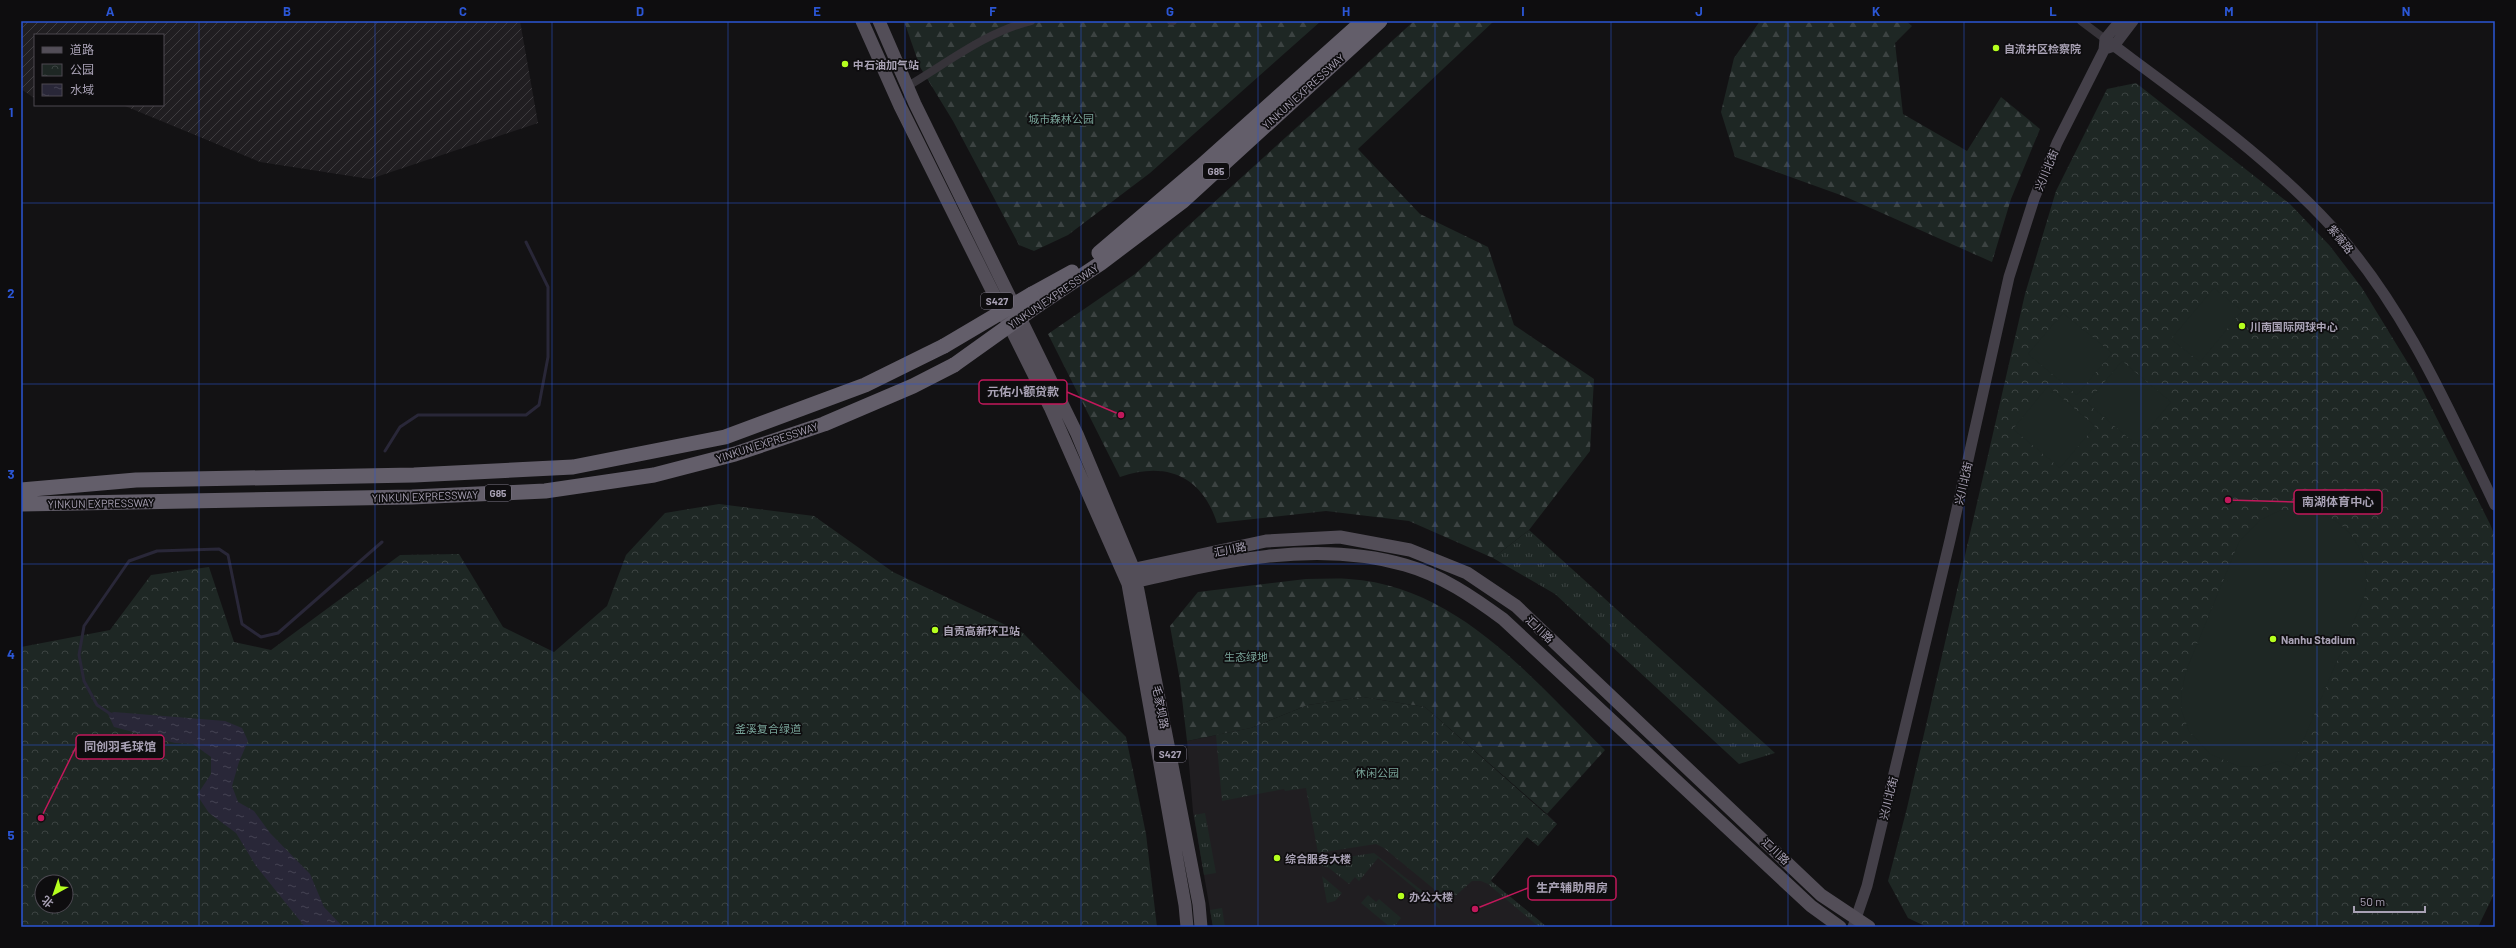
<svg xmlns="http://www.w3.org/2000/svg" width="2516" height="948" font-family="Barlow,'Noto Sans SC',sans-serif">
<defs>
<pattern id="industrial-furrows" width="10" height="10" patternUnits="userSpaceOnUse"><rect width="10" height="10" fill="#201e21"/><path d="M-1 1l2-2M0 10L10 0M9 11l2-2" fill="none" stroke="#3e3c3f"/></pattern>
<pattern id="grass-tufts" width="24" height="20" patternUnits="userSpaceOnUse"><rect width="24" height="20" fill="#1e2724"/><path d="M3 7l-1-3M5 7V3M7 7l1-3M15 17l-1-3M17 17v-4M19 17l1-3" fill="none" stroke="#3c4342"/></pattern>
<pattern id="forest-firs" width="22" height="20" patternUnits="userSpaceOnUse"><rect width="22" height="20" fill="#1e2724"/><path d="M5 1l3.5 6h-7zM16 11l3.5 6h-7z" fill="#3c4342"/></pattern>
<pattern id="park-crowns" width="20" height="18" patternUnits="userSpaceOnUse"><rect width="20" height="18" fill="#1e2724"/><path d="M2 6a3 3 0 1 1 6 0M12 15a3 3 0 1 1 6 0" fill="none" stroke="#3c4342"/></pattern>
<pattern id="water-ripples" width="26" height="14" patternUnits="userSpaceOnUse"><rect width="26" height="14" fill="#292738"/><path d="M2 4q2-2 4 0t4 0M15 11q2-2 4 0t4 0" fill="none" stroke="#454353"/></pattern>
</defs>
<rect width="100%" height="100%" fill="#131214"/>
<path fill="#201e21" d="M1251,728L1547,814L1557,824L1538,846L1527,837L1491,881L1547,927H1213L1193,812L1187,741Z"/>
<path fill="url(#industrial-furrows)" d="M21,21H520L538,123L370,179L260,162L125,106L118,105H163V35H35L34,98L21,89Z"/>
<path fill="url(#grass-tufts)" d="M1529,530L1775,753L1739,764L1555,594L1493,558Z
M1205,813L1216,873L1204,875L1194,815Z
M1374,853L1439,904L1441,910L1378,858L1359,881L1355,877L1349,884L1329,868L1320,865L1319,861Z
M1322,876L1342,893L1335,901L1327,903Z
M1491,881L1547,927H1539L1488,884Z
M1368,895L1376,902L1379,899L1401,918L1394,927H1390L1361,903Z
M1222,908L1225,927H1213L1210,910Z"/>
<path fill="url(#forest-firs)" d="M904,21H1321L1150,173L1068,235L1034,251L1019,245L953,121L920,67Z
M1414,21H1494L1358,149L1420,214L1488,247L1514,325L1594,379L1590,451L1529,530L1493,558L1409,521L1326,511L1217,523C1202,476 1166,461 1120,477L1048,334L1135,274Z
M1760,21H1906L1912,26L1895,43L1903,114L1967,151L2001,97L2040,129L2011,199L1992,262L1846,197L1735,157L1721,112L1734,58Z
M1306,579C1320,579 1335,578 1349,579C1458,586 1532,679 1605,750L1547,814L1425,707L1363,697L1308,705L1251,728L1187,741L1180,681L1170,626L1198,592Z"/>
<path fill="url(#park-crowns)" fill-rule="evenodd" d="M2136,83L2290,204L2330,246L2362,288L2414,373L2490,524L2495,536V892L2478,927H1927L1908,918L1888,881L1907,808L2025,294L2056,191L2107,89Z
M719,504L814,516L893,572L1023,633L1126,737L1146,834L1157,927H21V647L110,630L151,575L209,567L234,642L271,650L400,555L459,554L503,627L554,652L607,606L626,555L665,513ZM42,882H66V906H42Z
M1363,697L1425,707L1557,824L1538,846L1527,837L1488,884L1481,881H1472L1453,898L1446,899L1384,848L1376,844L1318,853L1306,788L1285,791L1284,789L1222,801L1216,735L1251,728L1308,705Z"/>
<path fill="#1e2724" d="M2214,288L2242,311L2200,362L2171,339Z
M2063,313L2112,353L2077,395L2028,354Z
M2122,361L2171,402L2136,444L2087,403Z
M2048,386L2095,426L2060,468L2013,429Z
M2299,509C2345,513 2373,550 2365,595L2292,767L2279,761L2259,767L2238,766L2210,754L2189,731L2182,712L2181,695L2186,671L2239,542L2260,520L2279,511Z"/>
<path fill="url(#water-ripples)" d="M114,712L225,721L242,728L248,741L239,762L232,786L238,802L254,811L270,833L310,874L324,907L343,927H305L256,866L236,833L209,813L197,795L211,774V757L193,744L175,743L114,727L108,714Z"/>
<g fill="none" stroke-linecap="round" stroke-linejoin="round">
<path stroke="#292738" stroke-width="3" d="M385,451L400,427L418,415H526L539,405L548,357V287L526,242
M112,715L97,705L84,681L79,655L84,626L129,561L157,551L219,549L228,555L242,624L261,637L278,633L382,542"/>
<path stroke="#363339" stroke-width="8" d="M1171,21H1173
M2081,21L2105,39
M908,86C947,63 986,32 1031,21"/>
<path stroke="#444049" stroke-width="11" d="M2105,39C2183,97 2267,156 2332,227C2405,307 2449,410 2495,505
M2108,48L2114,46L2133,21
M1853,927L1867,886L1950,540L2009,277L2034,199L2057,143L2104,50L2105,39L2120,21"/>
<path stroke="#534e58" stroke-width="13" d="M862,21L900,106L1050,407L1128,584L1185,905L1187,927
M879,21L915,104L1077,434L1134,570L1199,904L1201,927
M1126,571L1266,541L1340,537L1410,550L1467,573L1516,606L1821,895L1869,927
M1129,583C1218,562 1315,539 1405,565C1441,575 1473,597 1503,619L1811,906L1840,927"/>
<path stroke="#635e6a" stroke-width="15" d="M1099,253L1200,167L1363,21
M1032,294L1072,272
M1038,305L1101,263L1183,201L1380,21
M21,490L136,480L414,475L573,467L725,437L865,385L944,346
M21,504L412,497L545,491L654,475L735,454L824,424L913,386L954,365"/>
<path stroke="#635e6a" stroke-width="15" d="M944,346L1032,294
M954,365L1038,305"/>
</g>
<path fill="none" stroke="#2b56d4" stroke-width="1" stroke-opacity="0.55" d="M199,21V927M375,21V927M552,21V927M728,21V927M905,21V927M1081,21V927M1258,21V927M1435,21V927M1611,21V927M1788,21V927M1964,21V927M2141,21V927M2317,21V927M21,203H2495M21,384H2495M21,564H2495M21,745H2495"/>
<g fill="#b5ff1e" stroke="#0e0d0f" stroke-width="1.5">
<circle cx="1996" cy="48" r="4"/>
<circle cx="845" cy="64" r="4"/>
<circle cx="2242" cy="326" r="4"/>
<circle cx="935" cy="630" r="4"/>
<circle cx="2273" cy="639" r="4"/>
<circle cx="1277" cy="858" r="4"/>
<circle cx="1401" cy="896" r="4"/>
</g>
<g text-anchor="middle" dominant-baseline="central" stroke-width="3.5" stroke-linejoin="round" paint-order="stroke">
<g fill="#0e0d0f" stroke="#7a7583" stroke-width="1">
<rect x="1203" y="163" width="26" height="16" rx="3"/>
<rect x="981" y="293" width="32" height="16" rx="3"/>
<rect x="485" y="485" width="26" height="16" rx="3"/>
<rect x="1154" y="746" width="32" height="16" rx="3"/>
</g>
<g font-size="10" font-weight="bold" fill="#a9a2b5">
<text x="1216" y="171">G85</text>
<text x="997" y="301">S427</text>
<text x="498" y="493">G85</text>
<text x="1170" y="754">S427</text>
</g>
<g font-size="11" font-weight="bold" fill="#a9a2b5" stroke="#0e0d0f" text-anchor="start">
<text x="2004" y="48">自流井区检察院</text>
<text x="853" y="64">中石油加气站</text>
<text x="2250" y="326">川南国际网球中心</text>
<text x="943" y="630">自贡高新环卫站</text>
<text x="2281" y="639">Nanhu Stadium</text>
<text x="1285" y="858">综合服务大楼</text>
<text x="1409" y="896">办公大楼</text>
</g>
<g font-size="11" fill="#a9a2b5" stroke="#0e0d0f">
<text transform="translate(1303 91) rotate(-42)">YINKUN EXPRESSWAY</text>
<text transform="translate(2046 170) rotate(-68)">兴川北街</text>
<text transform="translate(2341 239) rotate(51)">紫薇路</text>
<text transform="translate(1053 296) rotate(-34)">YINKUN EXPRESSWAY</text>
<text transform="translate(767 442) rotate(-18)">YINKUN EXPRESSWAY</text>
<text transform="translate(1963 483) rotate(-77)">兴川北街</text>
<text transform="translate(425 496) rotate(-2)">YINKUN EXPRESSWAY</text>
<text transform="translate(101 503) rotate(-1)">YINKUN EXPRESSWAY</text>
<text transform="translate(1230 549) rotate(-12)">汇川路</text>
<text transform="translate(1540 629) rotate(43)">汇川路</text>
<text transform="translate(1161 707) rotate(79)">毛家坝路</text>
<text transform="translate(1888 798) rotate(-76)">兴川北街</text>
<text transform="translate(1776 851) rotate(43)">汇川路</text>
</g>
<g font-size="11" fill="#77a297" stroke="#0e0d0f">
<text x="1061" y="118">城市森林公园</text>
<text x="1246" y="656">生态绿地</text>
<text x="768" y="728">釜溪复合绿道</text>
<text x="1377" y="772">休闲公园</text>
</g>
</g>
<path fill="none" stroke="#c2185b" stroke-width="1.5" d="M1121 415L1067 392M2228 500L2294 502M41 818L76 747M1475 909L1528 888"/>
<g fill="#c2185b" stroke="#0e0d0f" stroke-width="1.5">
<circle cx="1121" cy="415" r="4"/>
<circle cx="2228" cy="500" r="4"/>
<circle cx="41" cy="818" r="4"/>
<circle cx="1475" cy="909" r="4"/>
</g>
<g fill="#0e0d0f" stroke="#c2185b" stroke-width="1.5">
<rect x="979" y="380" width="88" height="24" rx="4"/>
<rect x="2294" y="490" width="88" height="24" rx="4"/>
<rect x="76" y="735" width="88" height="24" rx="4"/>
<rect x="1528" y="876" width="88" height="24" rx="4"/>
</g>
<g font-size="12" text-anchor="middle" font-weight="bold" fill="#a9a2b5">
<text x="1023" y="396">元佑小额贷款</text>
<text x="2338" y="506">南湖体育中心</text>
<text x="120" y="751">同创羽毛球馆</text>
<text x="1572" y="892">生产辅助用房</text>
</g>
<rect width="2516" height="948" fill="none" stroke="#0e0d0f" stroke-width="44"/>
<rect x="34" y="34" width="130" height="72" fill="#0e0d0f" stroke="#4c4951"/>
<rect x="42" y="47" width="20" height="6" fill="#534e58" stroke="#4c4951"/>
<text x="70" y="54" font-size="12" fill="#a9a2b5">道路</text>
<rect x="42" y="64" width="20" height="12" fill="url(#park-crowns)" stroke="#4c4951"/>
<text x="70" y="74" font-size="12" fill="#a9a2b5">公园</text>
<rect x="42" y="84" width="20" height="12" fill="url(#water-ripples)" stroke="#4c4951"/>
<text x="70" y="94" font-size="12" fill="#a9a2b5">水域</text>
<g transform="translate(54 894) rotate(220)"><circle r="19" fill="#0e0d0f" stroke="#4c4951"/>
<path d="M0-3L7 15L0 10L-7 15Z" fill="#b5ff1e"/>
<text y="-6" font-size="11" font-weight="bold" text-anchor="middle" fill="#a9a2b5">北</text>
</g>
<path d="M2354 906v6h71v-6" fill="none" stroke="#a9a2b5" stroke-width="2"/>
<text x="2360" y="906" font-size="12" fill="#a9a2b5" stroke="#0e0d0f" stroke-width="3" paint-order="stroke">50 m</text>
<rect x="22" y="22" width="2472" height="904" fill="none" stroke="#2b56d4" stroke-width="1.5"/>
<g font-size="13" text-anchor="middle" font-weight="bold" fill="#2b56d4">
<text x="110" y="16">A</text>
<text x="287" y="16">B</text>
<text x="463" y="16">C</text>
<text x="640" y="16">D</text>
<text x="817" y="16">E</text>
<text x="993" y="16">F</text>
<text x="1170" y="16">G</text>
<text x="1346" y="16">H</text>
<text x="1523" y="16">I</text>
<text x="1699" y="16">J</text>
<text x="1876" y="16">K</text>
<text x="2053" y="16">L</text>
<text x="2229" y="16">M</text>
<text x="2406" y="16">N</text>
<text x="11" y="117">1</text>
<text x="11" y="298">2</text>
<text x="11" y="479">3</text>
<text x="11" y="659">4</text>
<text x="11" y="840">5</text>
</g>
</svg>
